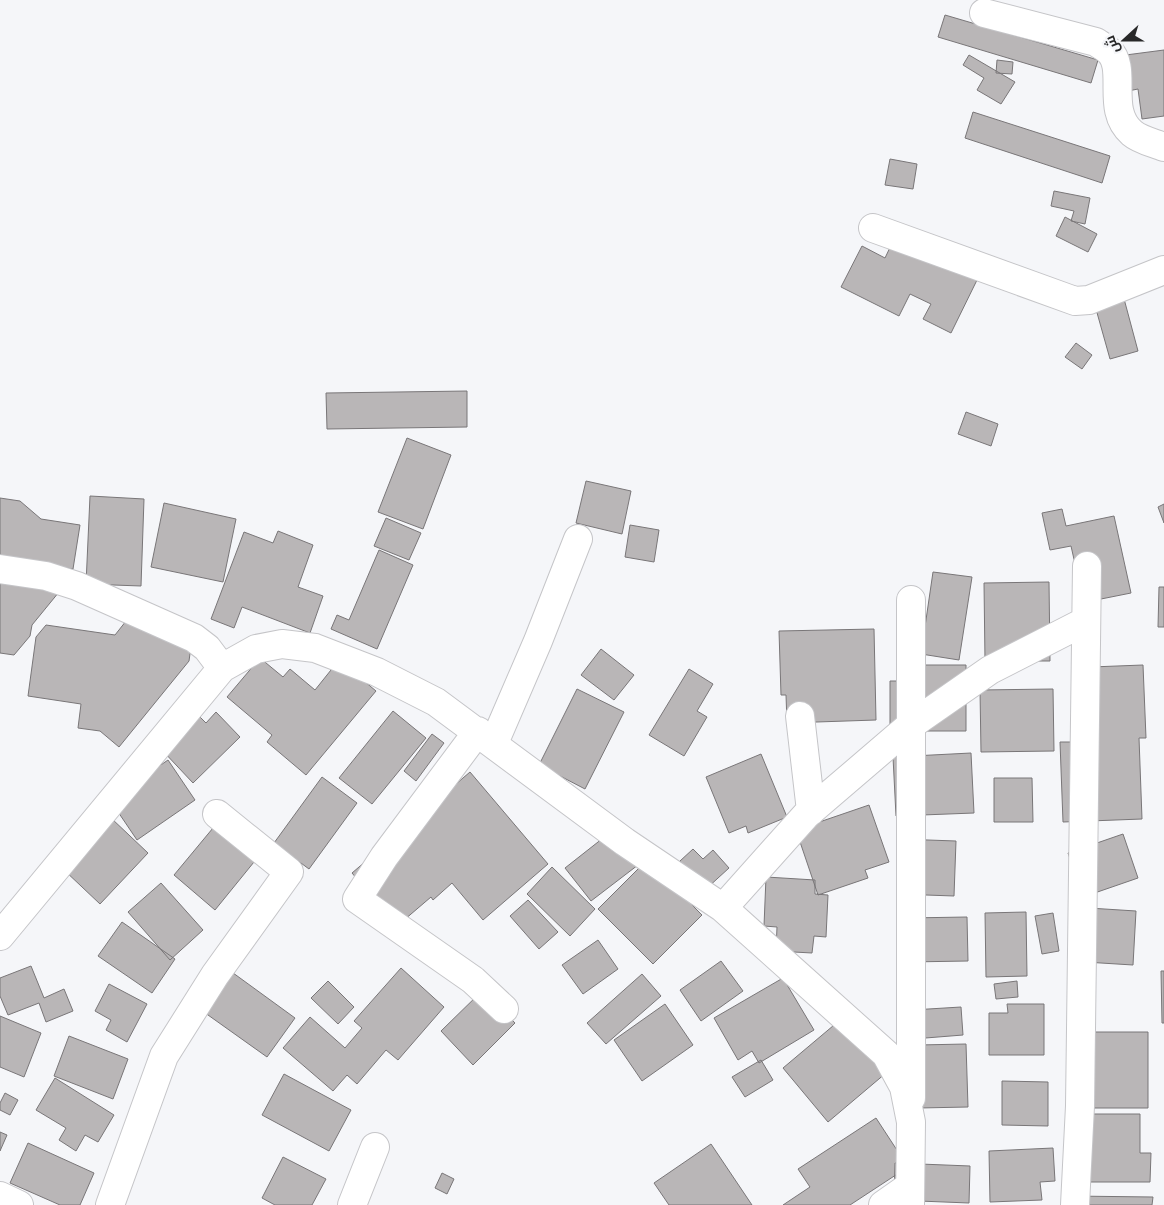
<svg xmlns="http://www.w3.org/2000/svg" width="1164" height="1205" font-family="'Asap Condensed',Cairo,sans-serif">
<rect width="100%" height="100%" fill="#f5f6f9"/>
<path fill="#b9b6b7" stroke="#797678" d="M945,15L1098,60L1091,83L938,37Z
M1164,50V116L1142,119L1138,89L1123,92L1118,56Z
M969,55L1015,82L1001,104L977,90L984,78L963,65Z
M997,60L1013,62L1012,74L996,73Z
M973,112L1110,156L1102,183L965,138Z
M890,159L917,164L913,189L885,185Z
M1054,191L1090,198L1085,224L1071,221L1074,211L1051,206Z
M1065,217L1097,234L1088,252L1056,236Z
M895,237L978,278L951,333L923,319L931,304L910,294L899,316L841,287L862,246L885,258Z
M1123,295L1138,351L1110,359L1094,302Z
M1076,343L1092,355L1082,369L1065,357Z
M467,391V427L327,429L326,393Z
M966,412L998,424L991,446L958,434Z
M407,438L451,455L423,529L378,512Z
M586,481L631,491L622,534L576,523Z
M90,496L144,499L141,586L86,584Z
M0,498L20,501L41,519L80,525L73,569L19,561L59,592L32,625L30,636L14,655L0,653Z
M164,503L236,519L223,582L151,567Z
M1164,504V523L1158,507Z
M1062,509L1066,526L1114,516L1131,593L1096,600L1080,586L1071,546L1050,550L1042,513Z
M386,518L421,533L409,560L374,546Z
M630,525L659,530L654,562L625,557Z
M278,531L313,545L298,587L323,596L310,633L242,607L234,628L211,619L244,532L273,543Z
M379,550L413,565L377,649L331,629L337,615L349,620Z
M933,572L972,577L959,660L921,654Z
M1049,582L1050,661H985L984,583Z
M1159,587H1164V627H1158Z
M130,616L192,639L189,661L119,747L100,731L78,728L81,704L28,696L36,637L46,625L115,635Z
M874,629L876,720L787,723L786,695H781L779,631Z
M601,649L634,675L614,700L581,675Z
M260,658L283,677L290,669L315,690L339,660L376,691L306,775L267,742L272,735L227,697Z
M909,665H966V731H922L890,728V681H909Z
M1143,665L1146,738H1139L1142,819L1063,822L1060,742H1076L1091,667Z
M689,669L713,684L697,711L707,717L684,756L649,735Z
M577,689L624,712L585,789L539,765Z
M1053,689L1054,751L981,752L980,690Z
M393,711L426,738L372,804L339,778Z
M216,712L240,737L193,783L162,750L198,715L206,723Z
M432,734L444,743L416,781L404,771Z
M971,753L974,813L896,816L893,757Z
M761,754L787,817L748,833L746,826L729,833L706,777Z
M168,760L195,800L137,840L110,800Z
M470,772L548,864L483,920L452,883L433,900L431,897L397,926L352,873Z
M322,777L357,803L309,869L274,843Z
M994,778H1032L1033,822H994Z
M869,805L889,862L865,870L868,878L818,895L796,830Z
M111,818L148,853L100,904L63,869Z
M213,828L254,862L215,910L174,875Z
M612,831L638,865L591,901L565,868Z
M1123,834L1138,878L1083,897L1068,853Z
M900,839L956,841L954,896L898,894Z
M693,849L703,859L713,850L729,868L706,889L680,861Z
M647,860L702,915L653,964L598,909Z
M552,867L595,909L570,936L527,894Z
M766,877L815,880V894L828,895L826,937L814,936L812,953L776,951L777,927L764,926Z
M161,883L203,930L170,960L128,912Z
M528,900L558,932L539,949L510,916Z
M1073,907L1136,911L1133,965L1069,961Z
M1026,912L1027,976L986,977L985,913Z
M1053,913L1059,951L1042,954L1035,916Z
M967,917L968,961L908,962L907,918Z
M122,922L175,959L152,993L98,956Z
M598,940L618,969L583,994L562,965Z
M721,961L743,991L701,1021L680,990Z
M31,966L44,998L64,989L73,1011L46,1022L39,1003L8,1015L0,996V978Z
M401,968L444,1007L398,1060L386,1050L357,1084L347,1075L333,1091L283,1048L310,1017L345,1048L362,1028L354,1021Z
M229,970L295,1018L267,1057L201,1010Z
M1161,971H1164V1023H1162Z
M642,974L661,996L606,1044L587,1023Z
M783,978L814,1030L759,1063L752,1051L738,1060L714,1018Z
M328,981L354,1007L338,1024L311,998Z
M1017,981L1018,997L996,999L994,984Z
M109,984L147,1004L127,1042L106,1030L111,1020L95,1011Z
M483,990L515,1023L473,1065L441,1031Z
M665,1004L693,1045L642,1081L614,1040Z
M1007,1004H1044V1055H989V1013H1008Z
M961,1007L963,1035L913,1039L912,1010Z
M0,1016L41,1033L24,1077L0,1067Z
M840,1020L886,1073L828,1122L783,1068Z
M1086,1032H1148V1108H1085Z
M69,1036L128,1059L113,1099L54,1076Z
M966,1044L968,1107L919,1108L918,1045Z
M761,1060L773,1080L745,1097L732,1077Z
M284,1074L351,1110L329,1151L262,1115Z
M55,1078L114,1115L98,1142L85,1135L76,1151L59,1140L66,1128L36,1110Z
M1002,1081L1048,1082V1126L1002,1125Z
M5,1093L18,1100L10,1115L0,1110V1103Z
M1069,1114H1140V1153H1151L1150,1182H1069Z
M876,1118L908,1167L850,1205H783L810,1187L798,1169Z
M0,1132L7,1135L0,1151Z
M28,1143L94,1173L80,1205H60L10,1183Z
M711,1144L752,1205H669L654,1183Z
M1053,1148L1055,1181L1040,1182L1042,1200L990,1202L989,1151Z
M283,1157L326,1179L312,1205H275L262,1198Z
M895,1163L970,1166L969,1203L894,1200Z
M442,1173L454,1179L447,1194L435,1188Z
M1071,1196L1153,1197L1152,1205H1071Z"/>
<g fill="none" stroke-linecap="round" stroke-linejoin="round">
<g stroke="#c5c5c8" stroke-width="30">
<path id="minor" d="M984,13L1096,42C1100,45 1105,47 1109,51C1128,69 1105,110 1132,133C1140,140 1154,143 1164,147
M873,228L1075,301L1089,300L1164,270
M0,569L46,576L77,586L194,638L207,648L222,668
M800,716L811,811
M478,731L384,857L357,899L473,980L504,1009
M494,743L538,641L578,539
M723,908L807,814L911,725L990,670L1086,621
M0,936L222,668L256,649L282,644L315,648L377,672L436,702L625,842L723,908L886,1054L904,1087L911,1122L910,1205
M911,1098V600
M0,1196L19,1205
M110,1205L164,1056L215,975L289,872L217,814
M352,1205L375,1147
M883,1205L910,1186
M1075,1205L1080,1106L1087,566"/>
</g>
<use href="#minor" stroke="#fff" stroke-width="28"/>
</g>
<g transform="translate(1124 40) rotate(249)" stroke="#f5f6f9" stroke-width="4" paint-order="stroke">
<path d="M0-4L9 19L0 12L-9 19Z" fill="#282829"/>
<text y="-8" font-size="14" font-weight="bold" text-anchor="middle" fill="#282829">ش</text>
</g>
</svg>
